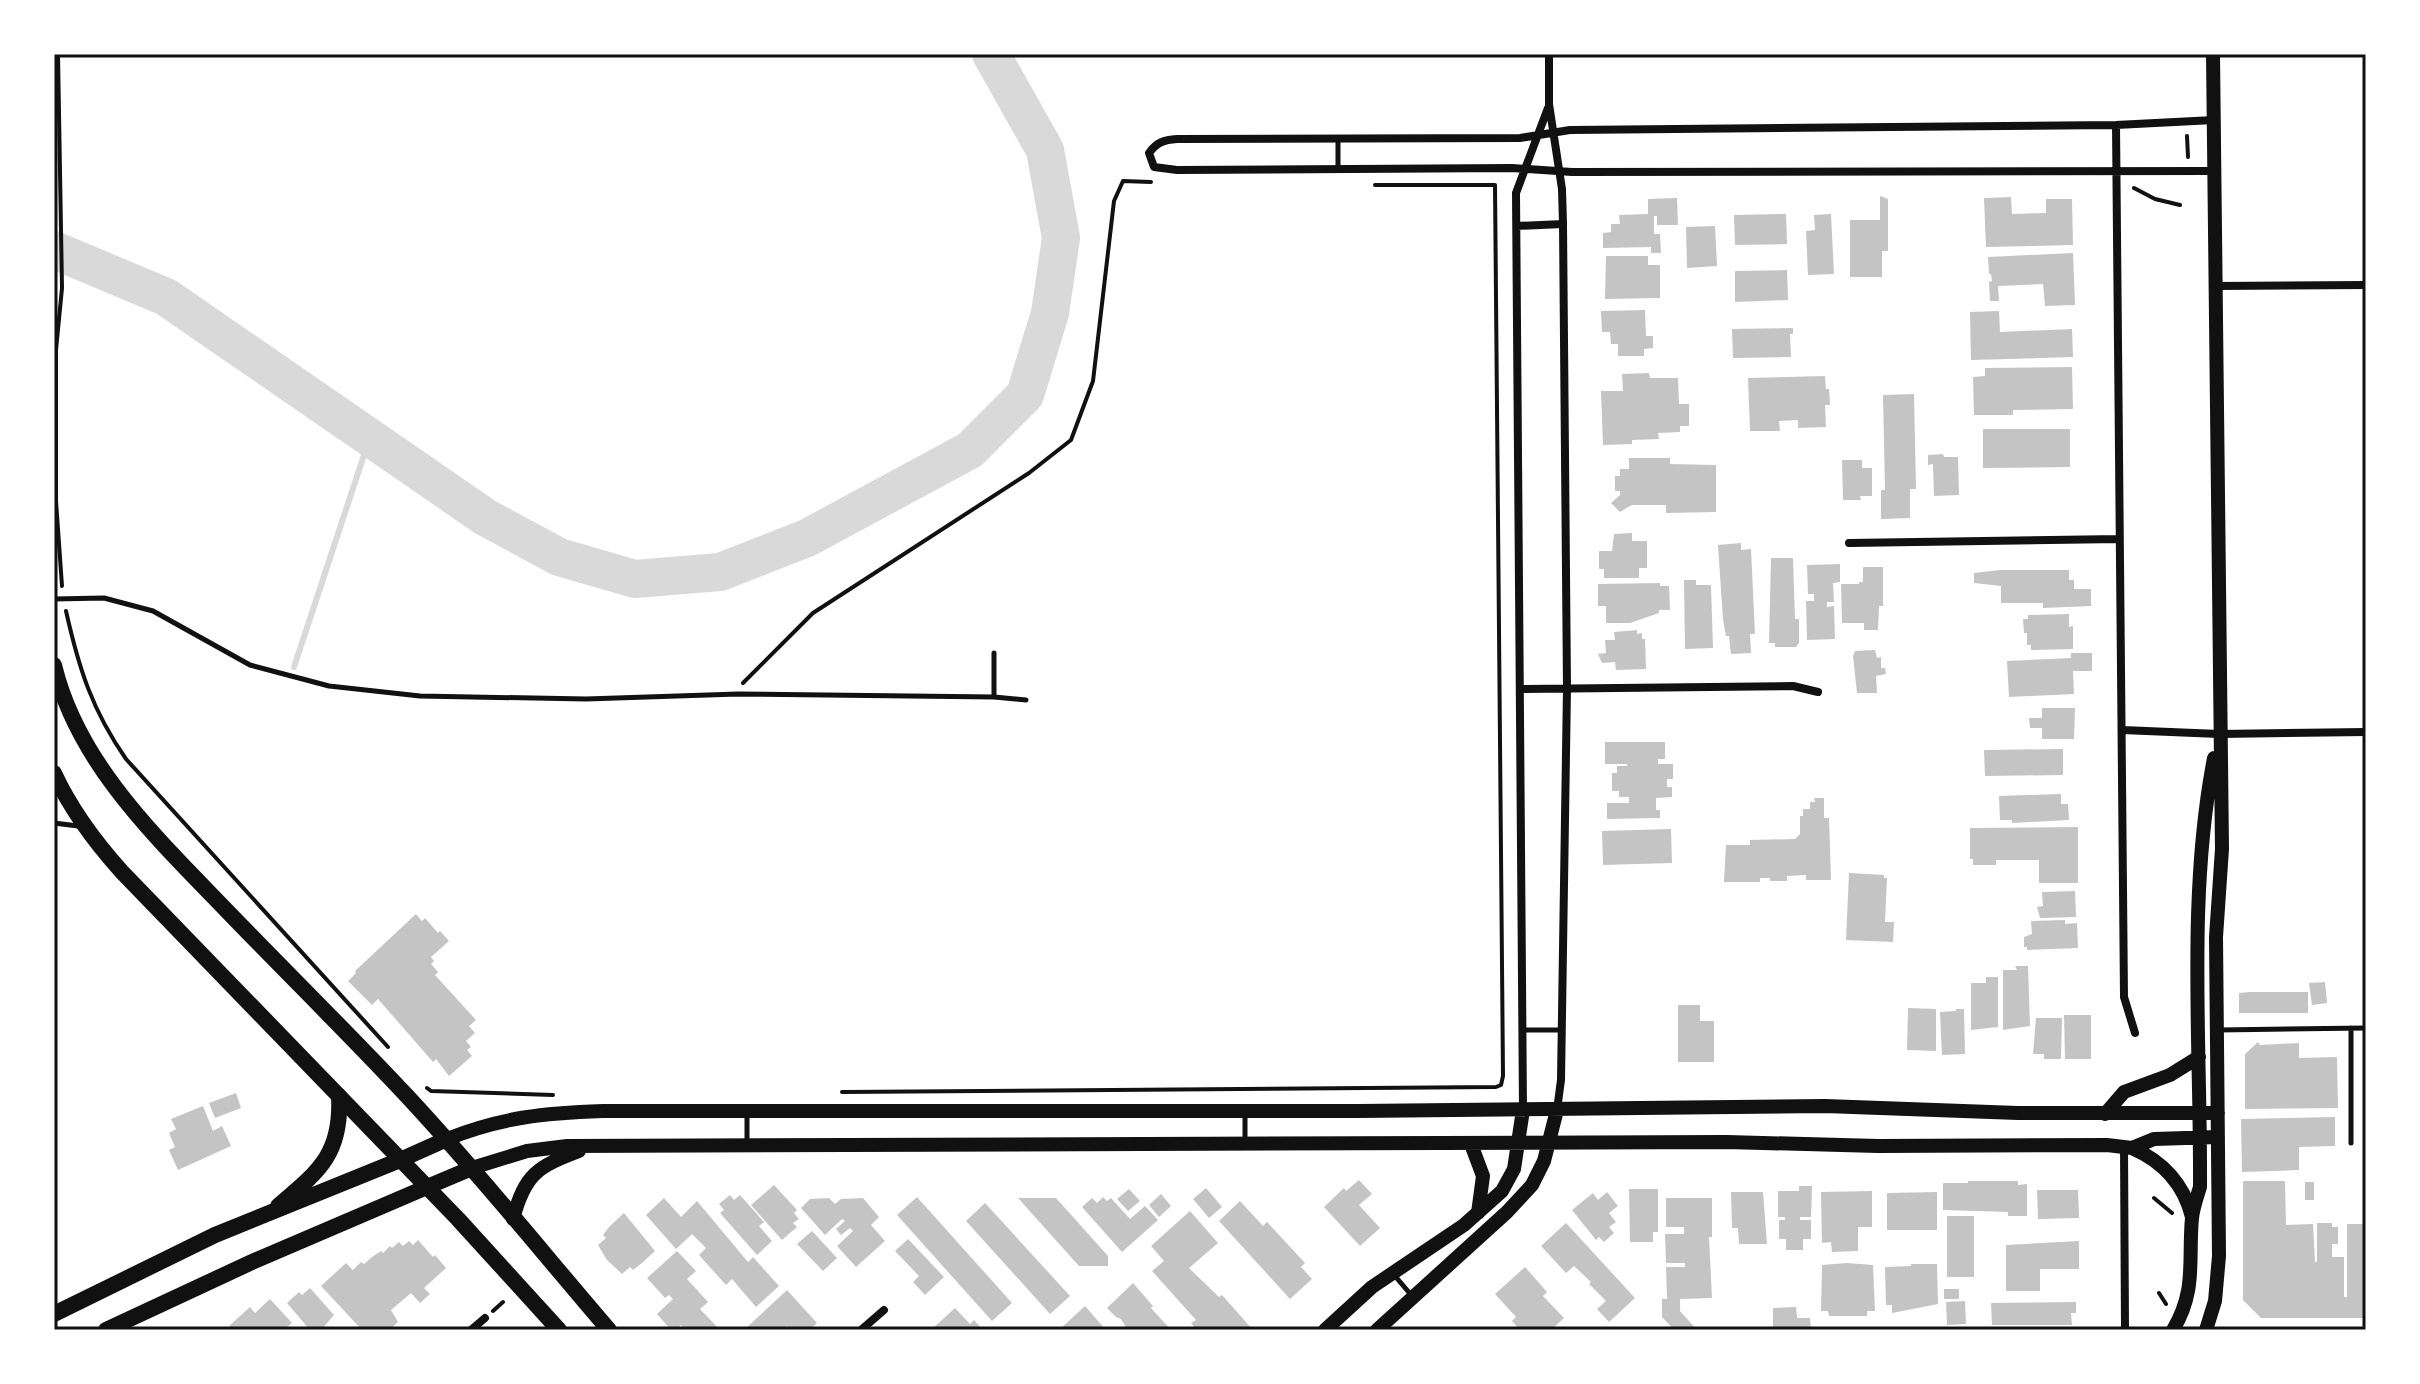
<svg xmlns="http://www.w3.org/2000/svg" width="2420" height="1384" font-family="Mulish,sans-serif">
<rect width="100%" height="100%" fill="#fff"/>
<g fill="none" stroke-linecap="round" stroke-linejoin="round">
<path stroke="#d9d9d9" stroke-width="6" d="M294,667L370,437"/>
<path stroke="#d9d9d9" stroke-width="38" d="M54,250L166,297L485,517L559,557L635,579L720,572L807,538L970,450L1025,395L1050,313L1061,238L1045,150L991,54"/>
</g>
<path fill="#c4c4c4" d="M1880,196L1888,199V251H1882V277H1850V220H1880Z
M2011,197L2012,214L2046,213V199H2072L2073,245L1986,247L1984,198Z
M1677,198L1678,225H1657V216H1654V234H1660L1661,253H1651V247L1603,248V233L1611,232V224H1620L1619,215L1648,214V199Z
M1786,214L1787,244L1735,245L1734,215Z
M1831,214L1834,274L1808,275L1806,231L1815,230L1814,215Z
M1715,226L1717,266L1687,268L1686,227Z
M2073,253L2075,305L2045,306L2043,284L1998,286L1999,301H1990L1989,282L1992,281L1991,274H1989L1988,257Z
M1606,256H1648V265H1660V298L1605,299Z
M1787,270L1788,300L1735,302V271Z
M1645,310L1646,336H1653V348L1644,349V356H1618V344H1611L1610,332H1602L1601,311Z
M1999,311L2000,332L2072,329L2073,357L1971,360L1970,312Z
M1793,328V334H1790L1791,357L1733,358L1732,329Z
M2072,367L2073,409L2013,410V415H1974L1973,377L1985,376V368Z
M1649,373L1650,378H1678L1679,404H1689V426H1680V432L1658,433L1659,439L1632,440V444L1603,445L1601,391H1623L1622,374Z
M1825,376L1826,389H1829L1830,405H1825L1826,427L1798,428V420L1779,421L1780,431H1750L1748,378Z
M1914,394L1916,489H1910V518L1881,519V490H1885L1883,395Z
M1983,429H2070V467L1983,468Z
M1943,454L1944,457H1958L1959,495L1934,496L1933,464L1928,465V455Z
M1629,458H1670V464L1716,465V512L1666,513V505H1632L1620,512L1611,503L1620,495V491H1615V476H1620V469H1629Z
M1842,460H1862V468H1872V496H1860L1861,500H1843Z
M1632,533V541H1647V568H1639V578H1604V569H1599V551H1612L1614,534Z
M1741,543V550L1751,549L1755,634H1750L1751,653L1731,654L1729,636H1726L1723,619L1718,545Z
M1771,558H1793L1795,619H1799V643L1796,647H1775V643H1769Z
M1840,564V582L1833,583L1834,602H1827V607L1834,606L1835,639L1807,640L1806,601H1814V594H1808L1807,565Z
M1863,567H1883V606H1879L1878,630H1864V623H1842L1841,584H1859V582H1863Z
M2000,570H2069V580H2074V589H2091V606L2043,608V603H2001V586L1974,583V573Z
M1684,580H1696V585H1711L1713,648L1685,649Z
M1660,583V586H1669L1670,610H1659V613L1630,623H1606V606H1598V584Z
M2069,614V627L2073,626V649L2031,650V645H2027V633H2024L2023,619H2028V615Z
M1637,630V634L1642,633V639H1645L1646,669L1616,670L1615,662L1602,663L1598,654L1606,653L1605,640H1615L1614,632Z
M1875,650L1877,658L1881,657V668H1885L1886,674L1876,676L1877,693H1857L1853,656L1855,651Z
M2071,653H2092V671H2073L2074,694L2009,697L2007,661L2071,658Z
M2042,708H2075L2074,739H2042V728H2030L2029,718H2042Z
M1605,742H1665V759H1658V764H1673V779H1667V787H1672V797L1656,798V810H1660V818L1607,819V803H1629V797H1619V791H1612V773H1617V766H1627V764H1605Z
M2063,749V775L1985,776L1984,750Z
M2061,794V804H2068L2069,820L2012,823V820H2000L1999,796Z
M1814,798H1824V818H1829L1831,880H1806V875L1787,876V881H1770V878H1760V882H1724L1726,845H1750V840L1795,839L1800,834V816H1803V809H1810V802H1815Z
M2078,827V883H2039V860H1996V865H1973V859H1970V828Z
M1671,829L1672,863L1603,865L1602,831Z
M1849,873L1884,875V878H1887L1885,922H1894L1893,942L1846,940Z
M2075,891L2076,917L2040,918L2037,907L2043,906L2042,892Z
M416,914L422,921L425,918L438,933L440,931L449,941L431,957L434,961L431,964L438,972L435,975L476,1020L469,1026L475,1033L466,1041L471,1047L467,1050L472,1056L449,1076L436,1059L433,1062L378,999L372,1005L348,981L356,973L355,971Z
M2065,920V924L2077,923L2078,948L2027,950V947H2024V937L2032,934L2031,921Z
M2015,966H2028L2030,1026L2003,1030V970H2017Z
M1986,977H1998V1027L1971,1030V983H1986Z
M2325,982L2327,1003L2312,1005L2309,983Z
M2250,992H2308V1013H2239V993Z
M1678,1005H1700V1021H1714V1062H1678Z
M1908,1008L1936,1009V1051L1907,1050Z
M1956,1009H1964L1965,1054L1942,1055L1940,1012L1956,1011Z
M2064,1015H2091V1059H2065Z
M2036,1018H2062L2061,1059H2044V1054H2033Z
M2258,1042L2260,1045L2299,1043V1058L2337,1057L2338,1108L2245,1109V1054Z
M236,1093L241,1108L215,1118L209,1103Z
M203,1106L213,1131L222,1126L231,1146L178,1170L169,1150L175,1147L169,1133L176,1129L171,1119Z
M2335,1117V1146L2299,1147V1170L2242,1172L2241,1119Z
M1359,1180L1372,1194L1359,1205L1380,1228L1360,1246L1324,1207L1344,1188L1346,1191Z
M1968,1181H2018V1185L2027,1184V1216H2008V1212L1943,1210V1183H1968Z
M2243,1181H2285L2286,1225L2313,1224L2315,1262H2317V1223H2332V1227H2338V1244H2332V1257H2344V1297H2347V1224H2366V1318H2261L2243,1300Z
M2305,1182H2314V1200H2305Z
M774,1185L797,1210L794,1213L799,1219L793,1223L797,1227L782,1240L751,1205Z
M1799,1186H1812L1811,1217H1800V1220H1811V1239H1803V1250H1786V1239H1779V1220H1785V1217H1778V1191H1799Z
M1206,1188L1222,1207L1209,1218L1193,1199Z
M1129,1189L1140,1201L1128,1211L1117,1199Z
M1629,1189H1658V1232H1653V1242H1630Z
M2037,1190H2078L2079,1218L2038,1219Z
M1872,1191V1227H1858V1251L1832,1252L1831,1242L1822,1243L1821,1192Z
M1607,1192L1618,1206L1609,1213L1616,1222L1609,1227L1614,1233L1604,1242L1599,1237L1596,1240L1572,1210L1593,1193L1598,1200Z
M1731,1192H1763L1767,1244H1739L1738,1228H1732Z
M1937,1192V1230H1887V1193Z
M1161,1194L1171,1206L1159,1217L1149,1205Z
M730,1195L734,1200L740,1195L764,1222L759,1226L772,1241L757,1255L720,1213L724,1210L719,1204Z
M917,1197L1012,1303L992,1321L897,1215Z
M1103,1197L1107,1201L1111,1198L1130,1219L1145,1206L1158,1220L1122,1252L1082,1207L1092,1198L1097,1203Z
M664,1198L681,1217L697,1201L748,1262L753,1257L779,1286L756,1307L732,1279L726,1285L699,1255L706,1248L692,1234L676,1249L646,1215Z
M829,1198L835,1204L841,1199L863,1198L879,1217L871,1225L885,1241L856,1267L837,1246L853,1231L850,1228L841,1235L836,1229L845,1221L842,1219L825,1235L801,1208L810,1199Z
M1018,1198H1056L1108,1256V1266H1079Z
M1666,1198H1712V1237H1709L1712,1298L1680,1299V1311L1697,1330H1674L1662,1317V1299H1667L1666,1267H1685V1263H1666L1665,1234H1684V1227H1666Z
M1240,1201L1263,1226L1267,1222L1305,1263L1301,1267L1312,1279L1290,1299L1219,1221Z
M985,1203L1070,1296L1050,1314L966,1221Z
M1190,1211L1218,1243L1189,1268L1219,1297L1222,1295L1253,1330H1197L1191,1323L1196,1320L1152,1271L1164,1261L1151,1246Z
M624,1213L655,1251L642,1263L633,1270L630,1267L622,1274L607,1260L598,1245L606,1238L603,1235L609,1227Z
M1947,1216H1974V1277H1947Z
M1566,1223L1635,1298L1609,1322L1597,1309L1606,1301L1589,1284L1591,1282L1574,1266L1566,1273L1541,1246Z
M812,1231L837,1258L823,1271L797,1244Z
M908,1239L944,1277L925,1295L913,1282L919,1276L895,1251Z
M418,1240L433,1257L435,1255L446,1268L424,1288L430,1294L420,1303L411,1293L391,1310L398,1322L389,1330H362L321,1286L346,1263L353,1270L361,1262L364,1264L372,1257L381,1251L383,1253L390,1246L392,1248L399,1242L403,1246L409,1241L413,1245Z
M2079,1241V1269H2040V1291H2006V1245Z
M677,1251L696,1271L687,1279L708,1302L700,1309L720,1330H686L681,1325L676,1330H671L657,1314L673,1299L669,1295L665,1298L647,1278Z
M1847,1263L1873,1265L1875,1311H1867V1316H1829L1828,1311H1821L1822,1265Z
M1911,1264H1937L1938,1304L1892,1313V1305H1886L1885,1267L1911,1266Z
M1525,1267L1547,1292L1543,1296L1564,1318L1551,1330H1520L1512,1321L1516,1317L1495,1294Z
M1133,1283L1153,1306L1151,1308L1171,1330H1132L1129,1327L1127,1329L1121,1319L1116,1317L1107,1308Z
M310,1288L334,1315L321,1330H310L287,1303L299,1292L302,1295Z
M1944,1289H1959V1299H1944Z
M787,1290L817,1323L809,1330H791L787,1326L783,1330H744Z
M270,1299L292,1323L283,1330H233L229,1326L250,1307L255,1313Z
M1965,1301L1966,1324L1947,1325L1946,1302Z
M2076,1302V1313H2071L2072,1325H1992L1991,1303Z
M1085,1306L1106,1330H1059Z
M1796,1307L1797,1318H1810L1811,1330H1773V1308Z
M955,1308L970,1324L974,1320L983,1330H931Z"/>
<g fill="none" stroke-linecap="round" stroke-linejoin="round">
<path stroke="#111" stroke-width="4" d="M58,54L62,288L56,350V501L62,586
M2187,136L2188,157
M2134,188L2155,199L2180,205
M66,611C79,669 92,710 126,759L388,1047
M743,683L813,613L1029,473L1071,440L1093,381L1114,201L1123,181L1151,182
M427,1088L431,1091L553,1095
M842,1092L1496,1087L1501,1085L1503,1076L1495,185H1375
M2154,1198L2172,1213
M2159,1293L2166,1304
M493,1311L503,1302"/>
<path stroke="#111" stroke-width="5" d="M1338,169V139
M54,599L104,598L153,611L250,665L329,686L420,696L586,699L738,694L994,697V653
M994,697L1026,700
M54,823L78,826
M2351,1028V1143
M1524,1030H1561
M2219,1030L2366,1028
M1245,1111V1141
M747,1142V1112
M1395,1276L1412,1296
M2353,1330H2363"/>
<path stroke="#111" stroke-width="8" d="M1549,54V104L1562,189L1563,224L1567,688L1561,1080L1557,1110
M2214,120L2116,125L1570,130L1520,138L1177,139C1164,140 1157,142 1149,153L1154,167L1177,170L1512,168L1572,172L2215,171
M2116,125L2124,997L2135,1033
M1517,226L1563,224
M2216,286L2366,285
M1849,543L2119,539
M1520,689L1793,686L1818,692
M2122,730L2219,734L2366,732
M1523,1110L1516,193L1548,108
M2124,1146L2125,1330
M471,1330L485,1318
M861,1330L884,1310"/>
<path stroke="#111" stroke-width="14" d="M2105,1114L2124,1092L2170,1075L2199,1057
M447,1139C502,1117 545,1113 603,1111H1359L1825,1106L2018,1113H2218
M1471,1144L1483,1176L1478,1213
M2132,1148C2162,1161 2184,1184 2192,1217
M472,1168L527,1151L567,1146L1727,1142L1878,1146L2107,1145L2132,1148L2154,1139L2218,1137
M513,1219C525,1174 537,1167 579,1151
M1325,1330L1372,1287L1464,1225L1502,1191L1514,1169L1523,1110
M1377,1330L1507,1212L1532,1185L1544,1161L1557,1110
M2173,1330C2197,1290 2188,1260 2192,1218C2193,1208 2197,1197 2200,1187C2201,1044 2187,898 2214,758
M2206,1330L2215,1301L2219,1256L2216,937L2222,849L2213,54"/>
<path stroke="#111" stroke-width="16" d="M278,1206C319,1171 342,1154 339,1096
M54,1314L215,1235L400,1160
M106,1330L252,1262L427,1187"/>
<path stroke="#111" stroke-width="16" d="M54,665C78,766 161,842 230,914C289,975 349,1034 407,1096C478,1172 542,1252 609,1330
M54,773C71,810 95,842 122,872L458,1219L559,1330
M400,1160L447,1139
M427,1187L472,1168"/>
</g>
<rect width="2420" height="1384" fill="none" stroke="#ffffff" stroke-width="112"/>
<rect x="56" y="56" width="2308" height="1272" fill="none" stroke="#111" stroke-width="3"/>
</svg>
